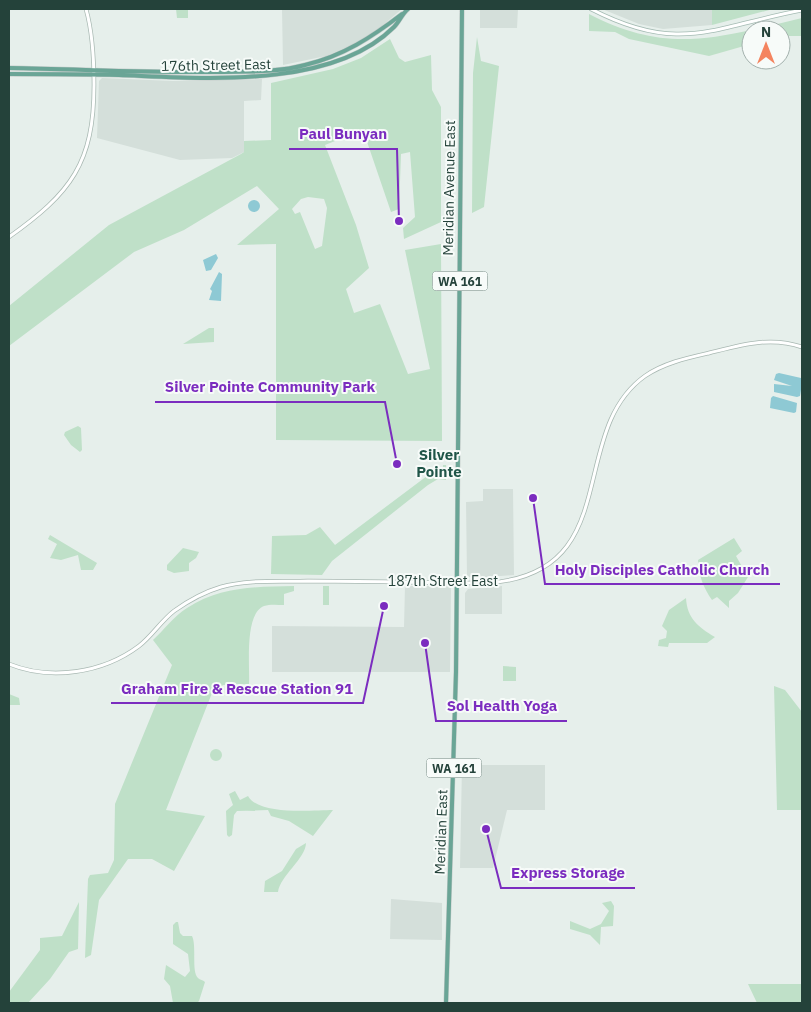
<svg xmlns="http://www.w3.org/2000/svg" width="811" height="1012" font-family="'IBM Plex Sans',sans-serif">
<rect width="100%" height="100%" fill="#e6efeb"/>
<path fill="#d4dfda" d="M282,9H402L376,31L350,46L326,56L283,65Z
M480,9H518L517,28H480Z
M602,9H712V25L663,29L639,24Z
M102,78L173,81L262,79L261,100L244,101V152L232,158L180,160L97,138L99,81Z
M483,489H513L514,575L488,577H469L467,575L466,502L483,501Z
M405,586H451L450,672H272V626L404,627Z
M502,586V614H465V593L468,589Z
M462,765H545V810H507L493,868H460Z
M391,899L442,903V940L390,939Z"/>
<path fill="#bfe0c8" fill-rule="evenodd" d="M176,9H188V18H177Z
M712,9H773L712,25Z
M589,14C647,44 689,44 751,30V44L709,56L629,39L615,32L589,31Z
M802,18V36H781V30H753Z
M477,37L481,61L499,66L484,207L472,213L473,73Z
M390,39L399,58L405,62L431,55L432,90L441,107V222L404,239L403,228L415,217L410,152L401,154L399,209L391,212L363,130L325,145L356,225L369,268L346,289L354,313L380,304L408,374L430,369L405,250L441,244L442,441L276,440V244L237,245L279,209L257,186L184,230L134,252L9,346V306L109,225L241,154L244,152V141L271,140V83L333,69L361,58ZM308,197L324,199L327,208L322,246L315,249L300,212L295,214L292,209L301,199Z
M209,328H214V342L183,344Z
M78,426L81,428L82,450L80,452L71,445L64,435L65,432Z
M443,465H446V480L438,479L428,485L332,561L322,575L271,574L272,536L306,535L320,527L335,545L427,476L443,469Z
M50,535L97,563L93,570H81L78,555L61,560L50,558L57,544L48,539Z
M734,538L742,551L736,556L748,577L738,593L729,601V608L717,597L712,600C704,589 698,574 698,560Z
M183,548L199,552L196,558L189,563V571L174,573L167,570V565Z
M294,586V591L284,594V605C278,605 270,604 264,606C244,614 250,666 249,684L223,685L212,693L166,810L205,816L174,871L152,859H128L99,900L91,955L85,958L88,879L90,875L108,873L114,860L115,804L172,665L153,640C164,630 174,616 187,608C221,586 255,587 294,586Z
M323,586H329V605H323Z
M686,598C687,618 698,627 715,637L707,643H669L668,647L658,646L659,640L666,638L667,631L662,626L669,610Z
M503,666L516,667V681H503Z
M774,686L785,690L802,712V810H777Z
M9,694L19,698L20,705H9Z
M210 755a6 6 0 1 1 12 0a6 6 0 1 1-12 0Z
M235,791L240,800L248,796C259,816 313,810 333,810L313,836L289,821L271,816L268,810L237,811L234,815L232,835L229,837L227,835L226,811L233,805L229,794Z
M306,843C306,858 280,876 278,892H264L265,881L282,871L296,849Z
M611,901L614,906L613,926L601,927L600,945L590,935L570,929V921L590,929L601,924L609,911L602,903Z
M79,902L78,949L69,952L50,979L28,1003H9V992L40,950V938L62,936Z
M176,922H178L180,933L183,936H192C197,946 191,971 198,978C200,980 203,980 205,982L199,1001L197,1003H173L170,986L164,979L166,965L185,977L190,971L188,954L173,944V925Z
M748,984H802V1003H757Z"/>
<path fill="#8ec9d4" d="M248 206a6 6 0 1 1 12 0a6 6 0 1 1-12 0Z
M216,254L218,258L211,270L206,271L203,260Z
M219,272L222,274L221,301L209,300L212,291L210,289Z
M779,373L801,378L802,383L800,396L797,397L774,392V384L792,386L774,380L776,374Z
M773,396L797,403L796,412L794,413L770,408L771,398Z"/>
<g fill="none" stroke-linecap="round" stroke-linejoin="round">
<g stroke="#a8b8b2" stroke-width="4.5">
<path id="tertiary" d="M9,237C71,193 94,163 94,85C94,59 93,34 86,9
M9,664C51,681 103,673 139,646C152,636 161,621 174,611C188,601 204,592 221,587C249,579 279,582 308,581C368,581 427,583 487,583C627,574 565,433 645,376C664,363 687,358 709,353C741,345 770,336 802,347"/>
</g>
<g stroke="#a4bbb3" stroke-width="4.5">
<path id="secondary" d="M591,9C680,55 713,27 802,10"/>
</g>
<g stroke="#c2cac8" stroke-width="5">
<path id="primary" d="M9,68C77,69 146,73 214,72C245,71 276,73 305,65C343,56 372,37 402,14
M9,74C46,74 82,74 119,75C201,78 331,90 394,27C399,22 402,14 408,9
M446,1003L456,672L462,9"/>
</g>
<use href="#tertiary" stroke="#fff" stroke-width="3"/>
<use href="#secondary" stroke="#fff" stroke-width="3"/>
<use href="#primary" stroke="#6aa596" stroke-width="4"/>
</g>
<g text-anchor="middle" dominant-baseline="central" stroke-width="4" stroke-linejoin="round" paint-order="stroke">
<g fill="#f7fbf9" stroke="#637a73" stroke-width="1">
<rect x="432.5" y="271.5" width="55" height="19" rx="4"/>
<rect x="426.5" y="758.5" width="55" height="19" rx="4"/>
</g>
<g font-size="12" font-weight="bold" fill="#24423a">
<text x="460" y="281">WA 161</text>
<text x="454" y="768">WA 161</text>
</g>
<g font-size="14" fill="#24423a" stroke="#f7fbf9">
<text transform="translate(216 65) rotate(-1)">176th Street East</text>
<text transform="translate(449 188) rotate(-89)">Meridian Avenue East</text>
<text x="443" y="581">187th Street East</text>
<text transform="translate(441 832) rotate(-88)">Meridian East</text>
</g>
<g font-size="15" font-weight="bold" fill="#1f5548" stroke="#f7fbf9">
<text x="439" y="454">Silver<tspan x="439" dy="17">Pointe</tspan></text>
</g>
</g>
<path fill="none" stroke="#7b2cbf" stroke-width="2" d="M399 221L397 149H289M397 464L385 402H155M533 498L545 584H780M384 606L363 703H111M425 643L436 721H567M486 829L501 888H635"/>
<g fill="#7b2cbf" stroke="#f7fbf9" stroke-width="2">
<circle cx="399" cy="221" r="5"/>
<circle cx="397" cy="464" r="5"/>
<circle cx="533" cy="498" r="5"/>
<circle cx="384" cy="606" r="5"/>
<circle cx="425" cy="643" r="5"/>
<circle cx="486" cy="829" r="5"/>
</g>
<g font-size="15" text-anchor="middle" font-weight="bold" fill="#7b2cbf" stroke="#f7fbf9" stroke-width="4" stroke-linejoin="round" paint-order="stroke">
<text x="343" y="139">Paul Bunyan</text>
<text x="270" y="392">Silver Pointe Community Park</text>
<text x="662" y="575">Holy Disciples Catholic Church</text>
<text x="237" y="694">Graham Fire &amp; Rescue Station 91</text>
<text x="502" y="711">Sol Health Yoga</text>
<text x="568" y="878">Express Storage</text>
</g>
<rect width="811" height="1012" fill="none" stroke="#24423a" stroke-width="20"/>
<g transform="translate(766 45)"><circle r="24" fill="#f7fbf9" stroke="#a3b1ad"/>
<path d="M0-4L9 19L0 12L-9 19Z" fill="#f4845f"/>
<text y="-8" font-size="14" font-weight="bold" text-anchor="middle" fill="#24423a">N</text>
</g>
</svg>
